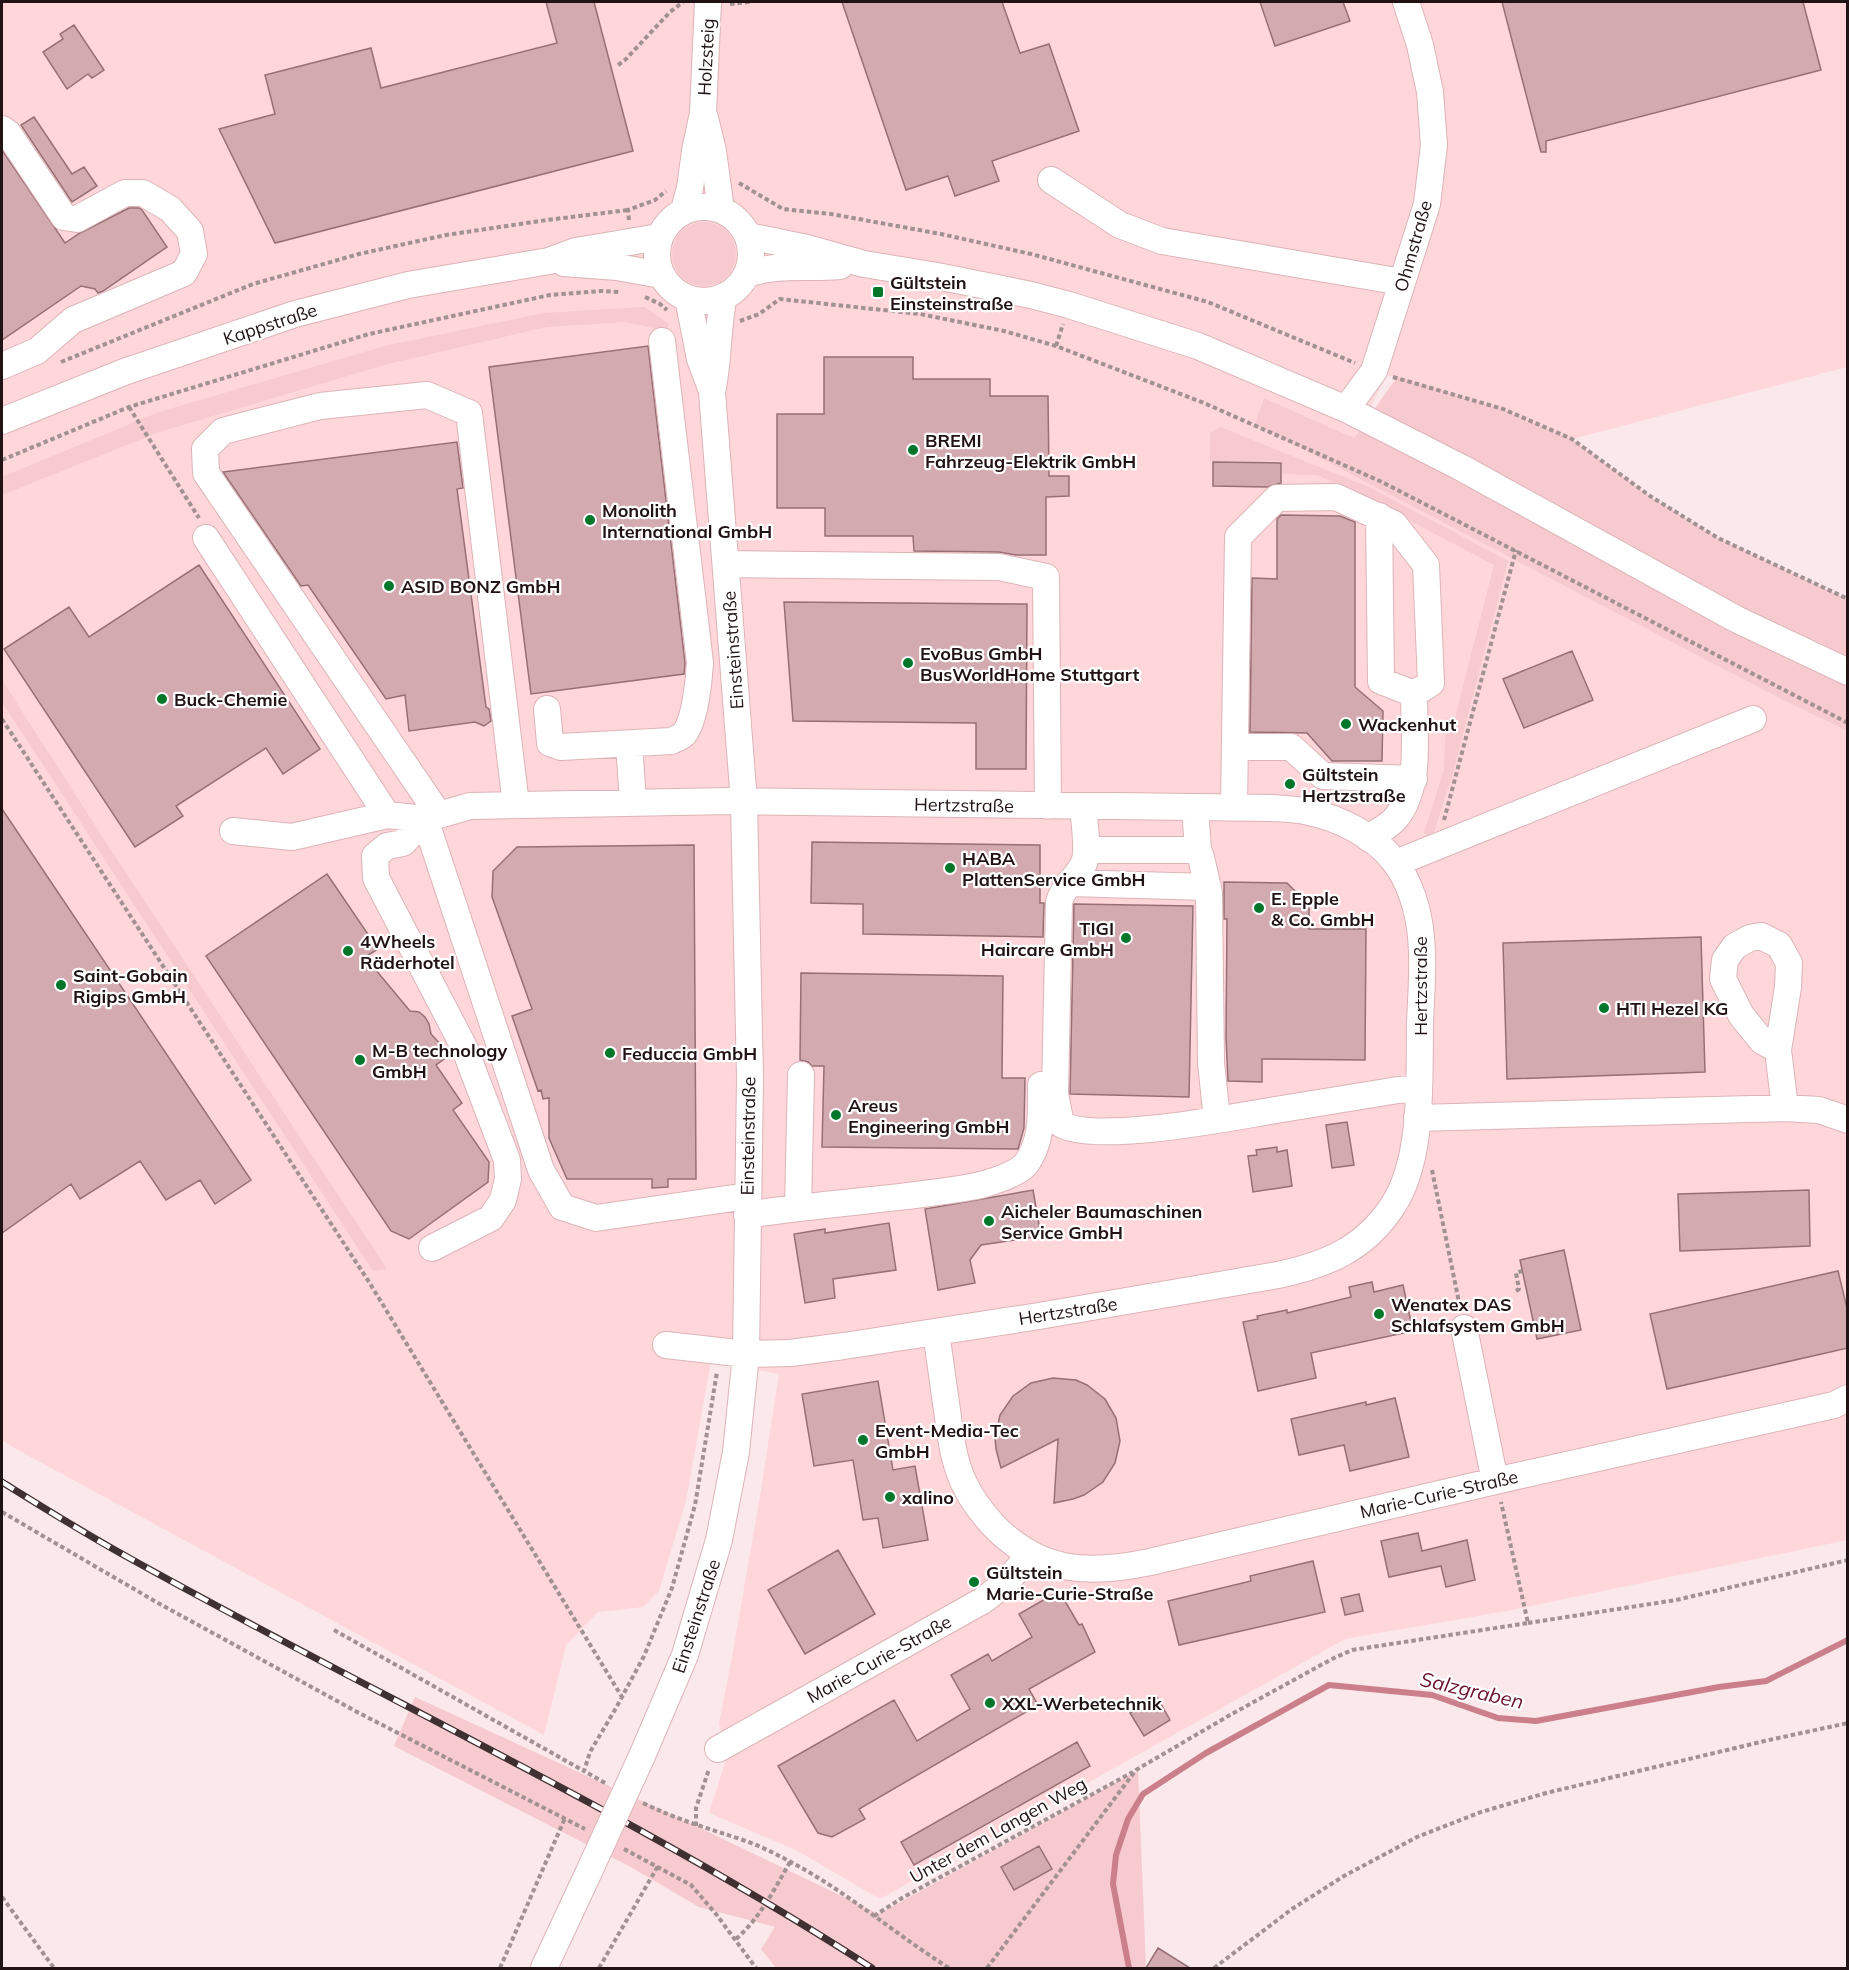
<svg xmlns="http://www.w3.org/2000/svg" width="1849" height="1970" font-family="Mulish,sans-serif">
<rect width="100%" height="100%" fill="#fae8ea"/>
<path fill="#ffd6da" d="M2,2H1847V367L1572,439L1503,409L1387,375L1354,438L1264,398L1256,424L1781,699L1847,731V1540L1512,1610L1345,1639L880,1899L796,1850L709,1813L727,1757L719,1723L733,1652L761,1490L779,1374L711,1361L686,1501L659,1591L643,1607L598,1612L566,1645L544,1735L16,1449L2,1440Z"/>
<path fill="#f6cacf" d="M672 254a32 32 0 1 1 64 0a32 32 0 1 1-64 0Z
M644,307L669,324L666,331L626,322L546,327L388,364L162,431L2,495V477L159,412L385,346L544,313Z
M1397,377L1503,409L1572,439L1650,496L1718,538L1847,599V731L1781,699L1255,424L1264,398L1354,438Z
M1220,427L1369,487L1508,561L1452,776L1432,838L1424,833L1444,770L1446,718H1455L1494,565L1365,497L1317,475L1283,474L1281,461H1210V433Z
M2,680L107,844L387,1269L373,1271L2,702Z
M415,1697L696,1826L879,1914L1138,1770L1146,1968H776L761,1949L775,1927L699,1907L629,1866L394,1746Z"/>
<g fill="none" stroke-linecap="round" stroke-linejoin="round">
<path stroke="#cb7f8a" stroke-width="6" d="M1129,1968L1113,1884L1116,1855L1128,1819L1143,1794L1206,1753L1329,1685L1432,1695L1498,1718L1536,1721L1719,1687L1766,1681L1848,1640"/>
</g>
<path fill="#d3aaaf" stroke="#967075" stroke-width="1.5" d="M546,2H594L633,151L275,243L219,129L275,114L265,75L371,48L381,88L557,43Z
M842,2H1002L1020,53L1049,44L1079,131L992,161L999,181L955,196L948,176L906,190Z
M1260,2H1343L1350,21L1275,46Z
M1502,2H1803L1821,70L1546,141V152H1541Z
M74,25L104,70L92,78L88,74L67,89L43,52L63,39L60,34Z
M34,117L72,174L84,167L97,186L72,202L21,125Z
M2,150L65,243L80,233L129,208H139L142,210L167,247L103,291L98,293L95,289L81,286L2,340Z
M648,346L685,663L684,674L531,694L489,367Z
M824,357H913V379H990V396H1048L1049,476H1069V496L1046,497V555H1016L999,552L914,551L913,536H825V508H777V414H824Z
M457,442L463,488L457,489L486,707L489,709L491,721L484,726L475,722L409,731L405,695L386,699L308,585L301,586L223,472Z
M1213,462L1281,463V483L1268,487L1213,486Z
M1281,515L1340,516L1355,522V687L1383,711L1382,761H1332L1307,733L1250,732L1252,578L1277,579V519Z
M199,565L320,749L283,774L266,748L176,806L183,816L135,847L4,649L69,607L89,637Z
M784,602L1027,604L1026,769H976V723L793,721Z
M1572,651L1593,700L1524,728L1503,679Z
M2,809L251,1180L215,1204L200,1180L166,1200L140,1161L80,1199L71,1184L2,1233Z
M812,842L1040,845V903H1044L1043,937L863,934V904L811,903Z
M694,845L696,1179H668V1187L652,1188V1179H567L549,1138V1098L543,1099L541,1090L538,1091L512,1016L532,1009L492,897L493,871L517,847Z
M327,874L378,949L365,957L410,1011L419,1012L425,1017L429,1024L431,1034L450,1055L436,1065L462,1103L453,1110L489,1162L488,1182L409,1239L391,1231L206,956Z
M1224,882L1287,883L1309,905V929H1366L1365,1060L1262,1059V1082L1228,1081L1226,1037L1227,919H1224Z
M1074,904L1193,906L1189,1097L1070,1094Z
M1701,937L1705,1072L1507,1079L1503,943Z
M801,973L1003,976L1002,1078H1025L1024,1128L1018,1149L822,1147L824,1066H812L808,1062L800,1060Z
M1347,1122L1354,1165L1332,1168L1326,1125Z
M1277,1147V1152L1287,1150L1292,1186L1253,1192L1248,1156L1257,1155L1256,1150Z
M1033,1190L1041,1236L981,1245L970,1260L975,1283L938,1290L925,1209Z
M1809,1190L1810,1246L1680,1251L1678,1194Z
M889,1223L896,1270L833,1279L835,1298L805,1303L794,1234L825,1229V1233Z
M1564,1250L1581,1330L1537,1339L1520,1260Z
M1838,1271L1848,1312V1348L1667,1389L1650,1314Z
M1372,1282L1374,1292L1403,1285L1413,1331L1311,1353L1316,1378L1258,1391L1243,1322L1258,1319L1257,1316L1287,1310V1313L1351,1297L1349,1287Z
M1053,1378L1076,1380L1087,1385L1105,1399L1116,1418L1120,1441L1115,1463L1103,1482L1084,1495L1073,1499L1054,1503L1058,1439L1001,1468L996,1449L995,1438L1000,1415L1013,1396L1031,1383Z
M878,1381L893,1470L915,1466L928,1540L883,1548L878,1518L863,1520L853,1460L814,1466L802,1394Z
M1395,1398L1409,1457L1350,1471L1344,1445L1299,1455L1291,1419L1366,1402V1405Z
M1418,1533L1422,1551L1467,1540L1475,1580L1446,1587L1441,1566L1389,1577L1381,1541Z
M838,1550L875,1614L805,1654L768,1590Z
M1313,1561L1325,1612L1179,1645L1168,1601L1251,1581L1250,1576Z
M1059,1591L1079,1625L1082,1624L1095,1652L1029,1689L1038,1705L859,1809L865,1819L832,1837L818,1833L778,1766L894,1700L917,1741L970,1709L951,1675L988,1654L992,1661L1032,1637L1019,1614Z
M1359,1594L1363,1611L1345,1615L1341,1598Z
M1157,1697L1170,1720L1144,1736L1130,1713Z
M1077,1742L1090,1766L914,1865L901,1842Z
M1039,1846L1052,1869L1014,1890L1001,1867Z
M1158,1948L1190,1968H1146Z"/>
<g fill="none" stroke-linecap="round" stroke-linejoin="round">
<g stroke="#dcb4b8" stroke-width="28">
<path id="minor" d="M705,118L713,151L721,210
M2,129L8,133L64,217L77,219L125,193H143L170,209L190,231L194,254L184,273L73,320L37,351L2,366
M1051,180L1120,225L1162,241L1402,282
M657 254a47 47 0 1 1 94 0a47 47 0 1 1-94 0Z
M684,210L690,188L695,151L703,113L708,2
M748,236L807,248L864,264L937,276L1031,295L1069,305L1198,346L1346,409L1462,468L1736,619L1848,672
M564,263L617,267L661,275
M747,274C781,263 806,269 840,266
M688,298L700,359L712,391
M1346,409L1374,371L1427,204L1434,145L1430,92L1420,45L1406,2
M2,421L124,372L295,314L408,285L549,261L576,251L659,237
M1379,516L1381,681L1414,694
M206,538L387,815L425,819L470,806L729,801L1272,808C1284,809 1297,809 1309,812C1339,818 1375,836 1394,861C1410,881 1419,912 1421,937C1424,966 1421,995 1420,1024C1419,1079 1424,1160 1392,1207C1364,1249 1326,1265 1278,1275L1039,1316L844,1346L790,1353L746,1354L666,1345
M727,564L999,567L1046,577L1048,806
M547,709L550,743L561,747L671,741C675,739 681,737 684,734C695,721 699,680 700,663L662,341
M629,744L633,802
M1235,747H1291L1323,776L1414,779
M1083,806C1084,820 1089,851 1084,863C1077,878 1063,886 1059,902L1055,1094L1061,1124C1095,1144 1228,1118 1270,1111C1313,1104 1355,1097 1398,1090L1418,1089
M1195,807L1198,850L1201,857L1209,893L1211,1063L1217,1119
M1234,808L1238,537L1277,498L1336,497L1394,524L1426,565L1431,683L1414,694C1414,734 1422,788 1395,819C1388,827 1377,832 1368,838
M439,815L206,473L205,449L223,431L320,406L427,395L469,413L516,805
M425,819L541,1170L562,1207L596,1218L747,1196
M425,819L403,843L387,846L375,856L376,878L464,1047L507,1160L508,1179L503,1200L491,1218L432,1248
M233,831L292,837L387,815
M1086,850H1198
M1396,863L1753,719
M1069,883L1208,887
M1778,1050L1762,1041L1741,1015L1723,979L1725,960L1735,946L1750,938L1761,936L1779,945L1789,963L1788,987L1778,1050L1785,1108
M1417,1118L1785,1108L1819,1110L1848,1120
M798,1207L801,1075
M747,1215C821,1203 897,1200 971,1187C984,1185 1017,1175 1026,1164C1043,1141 1041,1112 1041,1085
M1464,1328L1495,1481
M936,1333C940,1358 943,1384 947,1410C950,1433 953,1459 963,1481C970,1497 982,1513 994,1526C1040,1573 1088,1575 1150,1562L1495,1481L1834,1405L1848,1398
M718,1749L982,1601C1001,1588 1016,1574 1029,1554
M642,1756L685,1655L719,1540L736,1452L746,1354L750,1078L744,802L712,392C719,360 717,328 724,296
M544,1968L587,1876"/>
</g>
<path stroke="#a19192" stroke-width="4" stroke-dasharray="4.5 3" stroke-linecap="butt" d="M730,4L750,2
M618,65L625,60L670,12L683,2
M739,183L783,209L831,214L941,234L1031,254L1208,302L1355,363
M629,220L628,210L655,200L666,191
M645,297L660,304L667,310
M740,321L759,314L780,299L920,314L1004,331L1056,346L1204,403L1382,482L1848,723
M1056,346L1063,324
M61,362L253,284L359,254L446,235L547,220L628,210
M1393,377L1503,409L1572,439L1650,496L1718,538L1848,599
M129,407L199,518
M2,460L129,407L369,334L550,295L601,291L620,292
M2,719L369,1282L622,1697
M1444,820L1516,550
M1432,1170L1460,1307
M1516,1291L1519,1289L1516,1273L1522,1271
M2,1512L158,1603L359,1713L585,1829
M1528,1623L1676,1600L1848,1560
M334,1630L584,1771
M605,1783L584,1771L590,1752L616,1708L644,1656L672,1588L695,1505L717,1372
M643,1803C678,1820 707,1828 743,1840C758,1845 774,1853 789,1861C846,1891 895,1934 949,1968
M696,1826V1808L709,1769
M624,1849L691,1885L716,1914L756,1968
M2,1897L54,1968
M874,1916L902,1898L1133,1772
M736,1939C760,1918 774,1890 790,1862
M500,1968L565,1818
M599,1968L658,1866
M987,1968L1136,1770L1230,1715L1332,1659L1352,1650L1528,1623L1501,1502
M1214,1968L1292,1909L1344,1876L1417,1837L1481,1812L1546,1793L1769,1740L1848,1723"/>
<use href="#minor" stroke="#fff" stroke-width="26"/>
<g stroke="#3f3132" stroke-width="7">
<path id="rail" d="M2,1482C44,1508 87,1535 131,1559C377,1696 635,1815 872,1968"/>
</g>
<use href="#rail" stroke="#fff" stroke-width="4.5" stroke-dasharray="14" stroke-linecap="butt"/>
<g stroke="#dcb4b8" stroke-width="28" stroke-linecap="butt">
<path id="minor-bridge" d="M587,1876L642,1756"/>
</g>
<use href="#minor-bridge" stroke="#fff" stroke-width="26"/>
</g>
<g fill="#00762b" stroke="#fff" stroke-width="2">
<rect x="872" y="286" width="12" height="12" rx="3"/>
<circle cx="913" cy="450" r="6"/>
<circle cx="590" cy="520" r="6"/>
<circle cx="389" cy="586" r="6"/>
<circle cx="908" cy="663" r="6"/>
<circle cx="162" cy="699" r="6"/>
<circle cx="1346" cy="724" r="6"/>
<circle cx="1290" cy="784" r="6"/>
<circle cx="950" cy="868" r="6"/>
<circle cx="1259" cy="908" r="6"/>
<circle cx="1126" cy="938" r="6"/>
<circle cx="348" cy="951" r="6"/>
<circle cx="61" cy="985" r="6"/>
<circle cx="1604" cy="1008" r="6"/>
<circle cx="610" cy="1053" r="6"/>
<circle cx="360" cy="1060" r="6"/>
<circle cx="836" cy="1115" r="6"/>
<circle cx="989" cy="1221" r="6"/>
<circle cx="1379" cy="1314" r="6"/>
<circle cx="863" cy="1440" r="6"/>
<circle cx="890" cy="1497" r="6"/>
<circle cx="974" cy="1582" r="6"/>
<circle cx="990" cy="1703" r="6"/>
</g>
<g text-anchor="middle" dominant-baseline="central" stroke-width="4.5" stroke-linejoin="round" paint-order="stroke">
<g font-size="18" fill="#211314" stroke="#fff">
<text transform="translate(706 57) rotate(-87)">Holzsteig</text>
<text transform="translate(1413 246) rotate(-74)">Ohmstraße</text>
<text transform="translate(270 324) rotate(-18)">Kappstraße</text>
<text transform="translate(733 650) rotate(-94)">Einsteinstraße</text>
<text transform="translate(964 805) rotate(1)">Hertzstraße</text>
<text transform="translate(1420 986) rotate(-90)">Hertzstraße</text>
<text transform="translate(748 1136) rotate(-89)">Einsteinstraße</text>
<text transform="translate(1068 1311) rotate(-9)">Hertzstraße</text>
<text transform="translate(1439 1494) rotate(-13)">Marie-Curie-Straße</text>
<text transform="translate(696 1616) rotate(-72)">Einsteinstraße</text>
<text transform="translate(879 1659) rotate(-29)">Marie-Curie-Straße</text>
<text transform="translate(998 1830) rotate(-29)">Unter dem Langen Weg</text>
</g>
<g font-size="18" font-weight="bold" fill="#211314" stroke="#fff" text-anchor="start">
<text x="890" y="282">Gültstein<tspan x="890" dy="21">Einsteinstraße</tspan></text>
<text x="925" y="440">BREMI<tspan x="925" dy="21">Fahrzeug-Elektrik GmbH</tspan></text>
<text x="602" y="510">Monolith<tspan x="602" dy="21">International GmbH</tspan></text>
<text x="401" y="586">ASID BONZ GmbH</text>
<text x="920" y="653">EvoBus GmbH<tspan x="920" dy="21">BusWorldHome Stuttgart</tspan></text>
<text x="174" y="699">Buck-Chemie</text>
<text x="1358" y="724">Wackenhut</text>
<text x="1302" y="774">Gültstein<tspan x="1302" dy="21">Hertzstraße</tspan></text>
<text x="962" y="858">HABA<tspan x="962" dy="21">PlattenService GmbH</tspan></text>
<text x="1271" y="898">E. Epple<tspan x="1271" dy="21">&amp; Co. GmbH</tspan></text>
<text x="1114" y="928" text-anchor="end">TIGI<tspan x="1114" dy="21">Haircare GmbH</tspan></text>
<text x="360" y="941">4Wheels<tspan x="360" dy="21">Räderhotel</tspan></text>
<text x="73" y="975">Saint-Gobain<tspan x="73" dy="21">Rigips GmbH</tspan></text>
<text x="1616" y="1008">HTI Hezel KG</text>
<text x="372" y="1050">M-B technology<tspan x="372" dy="21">GmbH</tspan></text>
<text x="622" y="1053">Feduccia GmbH</text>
<text x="848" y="1105">Areus<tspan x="848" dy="21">Engineering GmbH</tspan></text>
<text x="1001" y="1211">Aicheler Baumaschinen<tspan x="1001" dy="21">Service GmbH</tspan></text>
<text x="1391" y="1304">Wenatex DAS<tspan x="1391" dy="21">Schlafsystem GmbH</tspan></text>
<text x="875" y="1430">Event-Media-Tec<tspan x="875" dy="21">GmbH</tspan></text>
<text x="902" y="1497">xalino</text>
<text x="986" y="1572">Gültstein<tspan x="986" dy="21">Marie-Curie-Straße</tspan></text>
<text x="1002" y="1703">XXL-Werbetechnik</text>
</g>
<g font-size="20" font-style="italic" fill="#6b0e29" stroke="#fff">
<text transform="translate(1472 1690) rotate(13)">Salzgraben</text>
</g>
</g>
<rect width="1849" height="1970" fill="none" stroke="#211314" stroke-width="6"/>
</svg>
